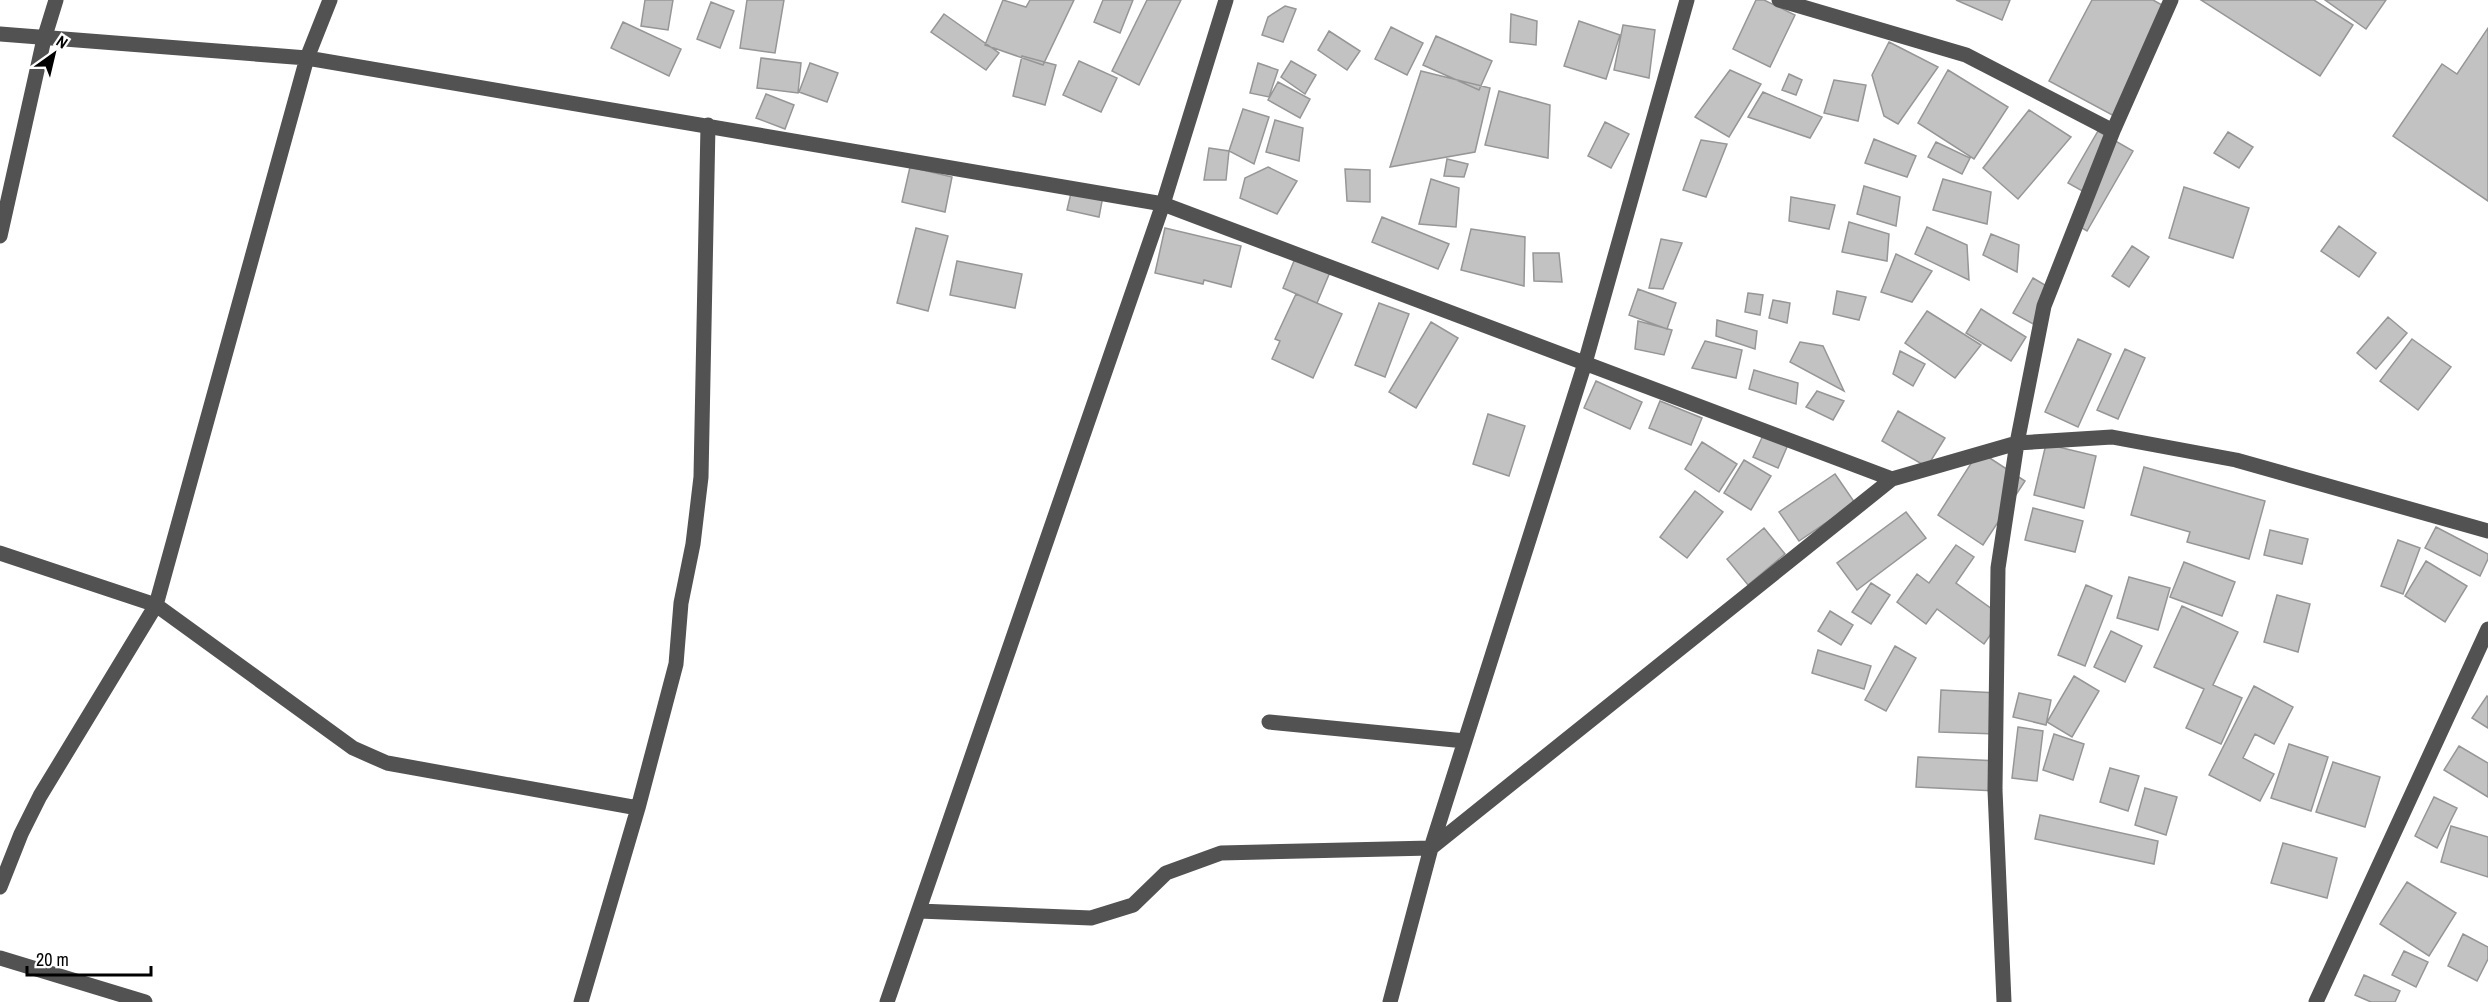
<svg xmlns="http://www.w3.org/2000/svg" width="2488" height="1002" font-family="'Archivo Narrow',sans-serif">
<rect width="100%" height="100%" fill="#fff"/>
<path fill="#c2c2c2" stroke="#969696" stroke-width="1.5" d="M645,0H673L668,30L641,26Z
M747,0H784L775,53L740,48Z
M1003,0L1026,7L1030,0H1074L1043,65L985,45Z
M1103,0H1133L1120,33L1094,22Z
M1147,0H1181L1139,85L1112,71Z
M1756,0H1764L1795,15L1770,67L1733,49Z
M1956,0H2010L2002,20Z
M2092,0H2153L2173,11L2116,117L2049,81Z
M2201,0H2314L2353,25L2320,76Z
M2325,0H2386L2366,29Z
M711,2L734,11L720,48L697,39Z
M1285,6L1296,9L1283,42L1262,35L1268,17Z
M944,14L999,53L986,70L931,32Z
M1511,14L1537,21L1536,45L1510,42Z
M1579,21L1620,35L1606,79L1564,66Z
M623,22L681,49L669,76L611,48Z
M1623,25L1655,30L1649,78L1614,70Z
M1391,27L1423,43L1407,75L1375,59Z
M2488,28V201L2393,136L2442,64L2457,74Z
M1329,31L1360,51L1347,70L1318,50Z
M1436,36L1492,61L1479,90L1423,65Z
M1889,42L1938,67L1898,124L1884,116L1872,75Z
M1022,56L1056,65L1045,105L1013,96Z
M761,58L801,63L798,93L757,88Z
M1079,61L1117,78L1101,112L1063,95Z
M1291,61L1316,75L1305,94L1281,77Z
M810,63L838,73L827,102L799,92Z
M1258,63L1278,70L1269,97L1250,93Z
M1730,70L1761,84L1729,137L1695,117Z
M1948,70L2008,107L1974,159L1918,123Z
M1421,71L1490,88L1475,152L1390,167Z
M1789,74L1802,80L1796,95L1782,90Z
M1834,80L1866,85L1858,121L1824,113Z
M1278,82L1310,99L1300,118L1268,100Z
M1499,91L1550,105L1548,158L1485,145Z
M1763,92L1822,117L1810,138L1748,117Z
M766,94L794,105L785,129L756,118Z
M1243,109L1269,117L1254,164L1229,151Z
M2029,110L2071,137L2018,199L1983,168Z
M1275,120L1303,128L1299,161L1266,152Z
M1605,122L1629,134L1611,168L1588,156Z
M2098,131L2133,151L2087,231L2072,222L2088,194L2068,183Z
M2228,132L2253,147L2239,168L2214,153Z
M1874,139L1916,156L1907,177L1865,163Z
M1701,140L1727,144L1706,197L1683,190Z
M1936,142L1970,158L1962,174L1928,157Z
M1209,148L1229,151L1226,180H1204Z
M1447,159L1468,164L1464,177L1444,176Z
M910,167L952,177L945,212L902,202Z
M1268,167L1297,181L1277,214L1240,198L1245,178Z
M1345,169L1370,170V202L1347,201Z
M1431,179L1459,188L1456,227L1419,224Z
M1943,179L1991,192L1987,224L1933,210Z
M1864,186L1900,197L1896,226L1857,214Z
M2184,187L2249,208L2233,258L2169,238Z
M1072,189L1103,196L1099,217L1067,210Z
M1791,197L1835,205L1829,229L1789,221Z
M1382,217L1449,244L1438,269L1372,242Z
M1849,222L1889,234L1887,261L1842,252Z
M2339,226L2376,253L2359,277L2321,251Z
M1927,227L1967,245L1969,280L1915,254Z
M916,228L948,236L928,311L897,303Z
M1165,228L1241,246L1231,287L1204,280L1203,284L1155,273Z
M1471,229L1525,237L1524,286L1461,270Z
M1991,234L2019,245L2017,272L1983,255Z
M1661,239L1682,243L1663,289L1649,288Z
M2132,246L2149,257L2129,287L2112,276Z
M1533,253H1559L1562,282L1534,281Z
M1896,254L1932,271L1912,302L1881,292Z
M1296,256L1330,272L1317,303L1283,288Z
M957,261L1022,274L1015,308L950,295Z
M2033,278L2055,291L2035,325L2013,313Z
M1638,289L1676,303L1667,329L1629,315Z
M1837,291L1866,297L1859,320L1833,314Z
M1748,293L1763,295L1760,315L1745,312Z
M1296,294L1342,314L1313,378L1272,359L1280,341L1275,339Z
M1773,300L1790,303L1787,323L1769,318Z
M1379,303L1409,314L1385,377L1355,365Z
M1981,309L2026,337L2011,361L1966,333Z
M1927,311L1981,345L1955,378L1905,343Z
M2388,317L2407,333L2376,369L2357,353Z
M1717,320L1757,331L1755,349L1716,336Z
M1638,321L1672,330L1664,355L1635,349Z
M1431,322L1458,338L1416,408L1389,392Z
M2078,339L2111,354L2078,427L2045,412Z
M2412,339L2451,367L2418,410L2380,381Z
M1705,341L1742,350L1736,378L1692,368Z
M1800,342L1823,346L1844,391L1790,362Z
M2125,349L2145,358L2118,419L2097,410Z
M1900,351L1925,364L1913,386L1893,374Z
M1754,370L1798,383L1796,404L1749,389Z
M1596,381L1642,402L1630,429L1584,408Z
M1817,391L1844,401L1833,420L1806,407Z
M1660,401L1702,418L1691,445L1649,428Z
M1898,411L1945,438L1927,467L1882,441Z
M1488,414L1525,426L1509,476L1473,464Z
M1766,429L1790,440L1778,468L1753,457Z
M1702,442L1737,464L1719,492L1685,469Z
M2046,444L2096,456L2084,508L2034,495Z
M1979,451L2025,481L1983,545L1938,515Z
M1744,460L1771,476L1751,510L1724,493Z
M2144,467L2265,501L2249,559L2187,542L2190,532L2131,515Z
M1835,474L1855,503L1799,541L1779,512Z
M1695,491L1723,512L1687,558L1660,537Z
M2033,508L2083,521L2075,552L2025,540Z
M1906,512L1926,538L1857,590L1837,563Z
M2436,527L2488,554V559L2480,576L2425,548Z
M1764,528L1785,554L1748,585L1727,559Z
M2270,530L2308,539L2302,564L2264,555Z
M2398,540L2420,548L2403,594L2381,586Z
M1956,545L1974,557L1956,583L2003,617L1984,644L1937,609L1926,624L1897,602L1917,574L1929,583Z
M2426,561L2467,586L2445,622L2405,596Z
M2184,562L2235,582L2222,616L2170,597Z
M2129,577L2170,588L2158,630L2117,618Z
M1871,583L1890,595L1871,624L1852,612Z
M2086,585L2112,596L2085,666L2058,655Z
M2277,595L2310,604L2298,652L2264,642Z
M2182,606L2238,632L2213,685L2242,698L2221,744L2186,728L2204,689L2154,667Z
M1830,611L1853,625L1841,645L1818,631Z
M2111,631L2142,646L2125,682L2094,667Z
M1895,646L1916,658L1886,711L1865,700Z
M1818,650L1871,666L1864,689L1812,673Z
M2074,676L2099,691L2072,737L2047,722Z
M2254,686L2293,707L2274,744L2255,734L2243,758L2274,774L2260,801L2209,775Z
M1941,690L1998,693L1996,734L1939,732Z
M2019,693L2051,700L2046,725L2013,717Z
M2487,696L2488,697V728L2472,718Z
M2018,727L2043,731L2037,781L2012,778Z
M2054,734L2084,744L2073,780L2043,770Z
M2289,744L2328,757L2311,811L2271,798Z
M2459,746L2488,763V797L2444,770Z
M1918,757L1998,761L1996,791L1916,787Z
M2333,762L2380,777L2365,827L2316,812Z
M2110,768L2139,776L2128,811L2100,802Z
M2145,788L2177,797L2166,835L2135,825Z
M2434,797L2457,808L2437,848L2415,836Z
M2040,815L2158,841L2154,864L2035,839Z
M2451,826L2488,837V877L2441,862Z
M2283,843L2337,858L2327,898L2271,883Z
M2407,882L2456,913L2429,956L2380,924Z
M2463,934L2488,947V959L2477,981L2448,966Z
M2404,951L2428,962L2416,987L2392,975Z
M2364,975L2400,991L2395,1002H2371L2355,995Z"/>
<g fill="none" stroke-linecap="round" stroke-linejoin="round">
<path stroke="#525252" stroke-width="15" d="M1779,0L1966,55L2113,131
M0,34L307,58L1163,204L1892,479
M0,236L44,39L56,0
M0,553L156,605L353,748L387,763L638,808
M1269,722L1465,741
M0,887L21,834L40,796L156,605L307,58L330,0
M919,911L1091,918L1133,905L1166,873L1221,853L1431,848L1892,479L2017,443L2112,437L2236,460L2488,531
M0,958L145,1002
M581,1002L638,808L676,664L681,603L693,544L701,477L708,125
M887,1002L1163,204L1226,0
M1390,1002L1431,848L1585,363L1687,0
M2004,1002L1995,790L1998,568L2017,443L2044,306L2113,131L2171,0
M2316,1002L2488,629"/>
</g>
<g transform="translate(54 54) rotate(34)" stroke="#ffffff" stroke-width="4.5" paint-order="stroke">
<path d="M0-4.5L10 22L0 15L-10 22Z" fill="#000000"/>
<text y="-9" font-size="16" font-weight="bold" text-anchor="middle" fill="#000000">N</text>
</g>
<path d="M27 966v9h124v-9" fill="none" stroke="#000000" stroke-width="3"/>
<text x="36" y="966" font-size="18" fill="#000000" stroke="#ffffff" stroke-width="4.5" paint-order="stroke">20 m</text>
</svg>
